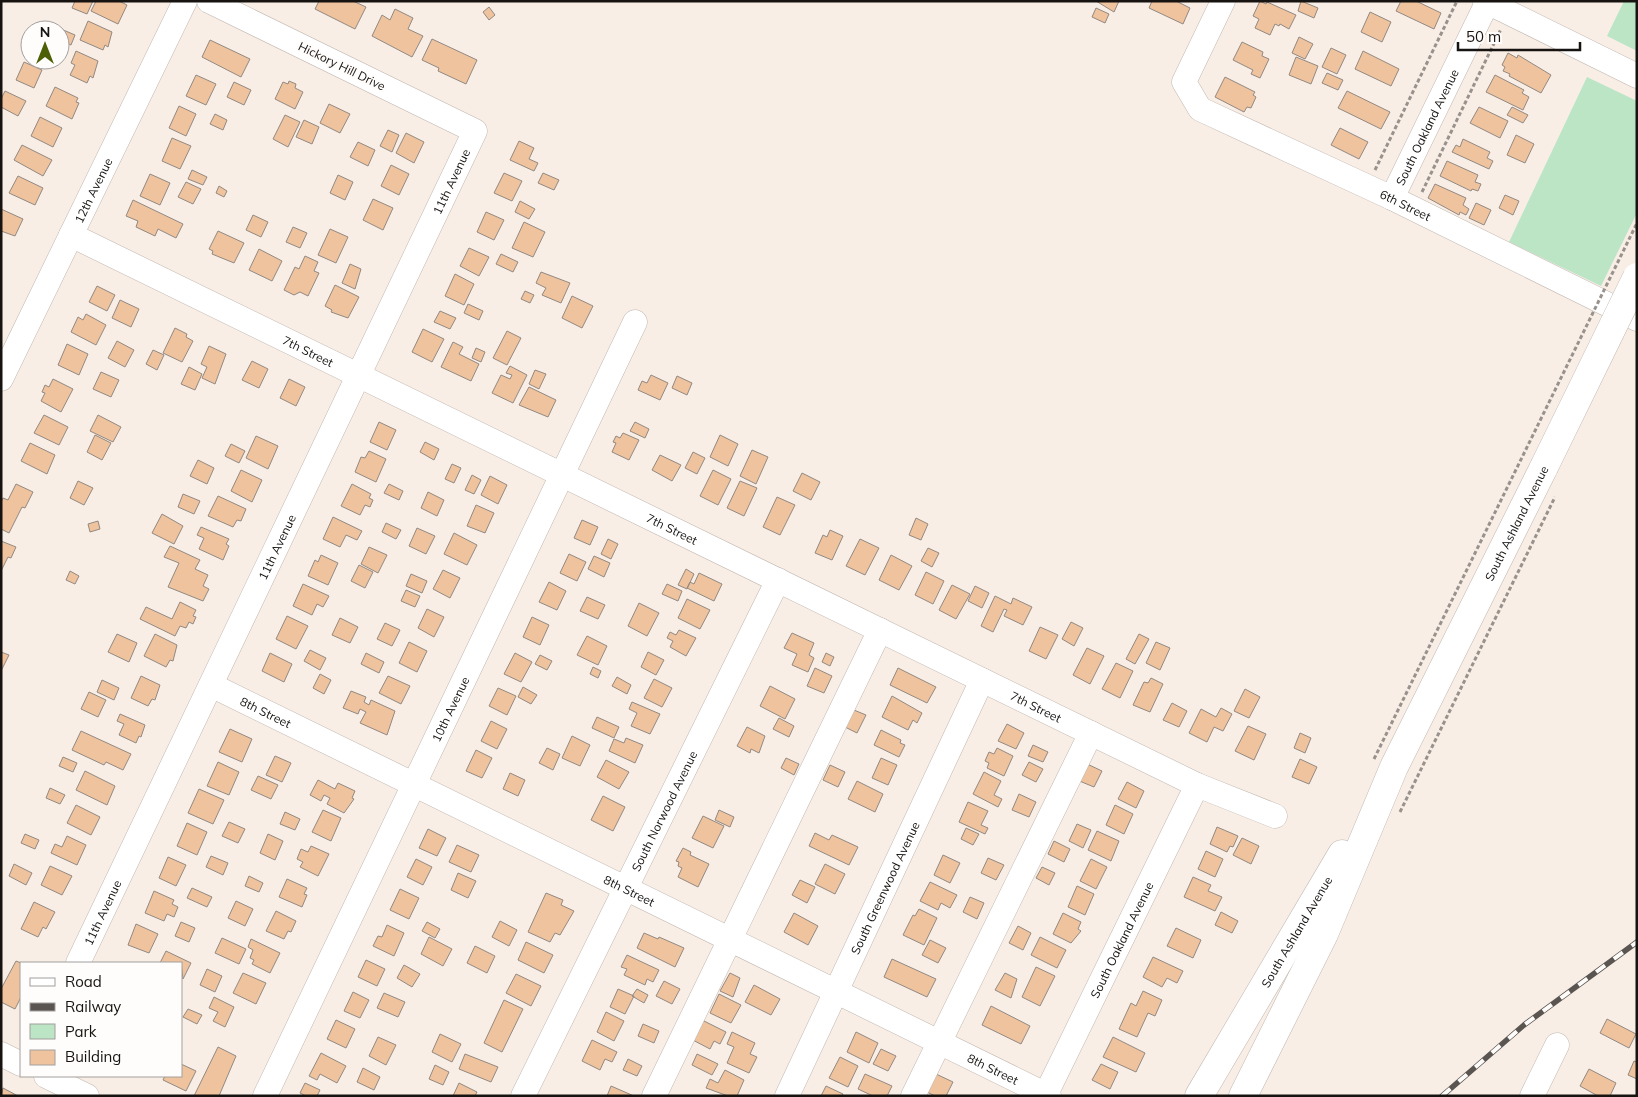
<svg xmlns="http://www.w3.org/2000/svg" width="1638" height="1097" font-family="Mulish,sans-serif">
<rect width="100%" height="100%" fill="#f8eee6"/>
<path fill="#bce5c6" d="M1624,1H1637V51L1607,36Z
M1587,77L1637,101V213L1601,286L1509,242Z"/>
<path fill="#efc39d" stroke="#928982" d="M75,1H93L87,14L72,8Z
M96,1H119L127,5L118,24L91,11Z
M319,1H353L366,7L355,29L315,9Z
M1096,1H1119L1114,12Z
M1152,1H1176L1190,8L1183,24L1149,8Z
M1260,1L1266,4L1267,2L1296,15L1289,29L1280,24L1279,26L1275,24L1270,35L1255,28L1259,19L1253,16Z
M1301,1L1318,8L1314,18L1298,11Z
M1401,1H1416L1441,13L1434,29L1396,11Z
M489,7L495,15L489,20L483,12Z
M1096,8L1109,14L1105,23L1092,17Z
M395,9L413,18L408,29L423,36L412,57L372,36L382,15L390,20Z
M1370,12L1391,22L1382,42L1361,32Z
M88,21L112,32L108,47L105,45L103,50L80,40Z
M61,29L75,35L71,45L60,40Z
M1299,37L1313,44L1305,59L1292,53Z
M432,39L477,60L466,84L438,71L439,68L422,60Z
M210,40L250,59L241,77L202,57Z
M1242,42L1263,52L1262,56L1269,59L1260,78L1251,74L1253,70L1233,60Z
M1331,48L1346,55L1337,74L1322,67Z
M76,51L98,61L93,78L90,76L87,83L70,75L75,65L71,63Z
M1363,51L1399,69L1391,86L1355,69Z
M1508,53L1517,58L1518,55L1551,75L1541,93L1509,76L1510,74L1503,71L1505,67L1502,65Z
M1296,57L1318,66L1311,84L1289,75Z
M24,62L42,70L34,88L16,80Z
M1327,73L1343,80L1338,90L1322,83Z
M196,75L216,84L206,105L186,96Z
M1495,75L1524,90L1522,93L1529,97L1523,110L1486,92Z
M1225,77L1255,92L1253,95L1256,97L1251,108L1247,107L1244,112L1215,97Z
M289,81L296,84L295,88L303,92L295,109L275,99L283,82L288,84Z
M234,82L251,90L244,105L227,97Z
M55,87L78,98L76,102L79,103L72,119L46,106Z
M5,91L26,101L18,116L1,107V99Z
M1347,91L1390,112L1381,129L1338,108Z
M329,104L350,114L340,133L320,123Z
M179,106L196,114L186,136L169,128Z
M1479,107L1508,121L1500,138L1470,123Z
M1512,107L1528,115L1523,123L1507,115Z
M215,114L227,120L223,130L210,124Z
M285,115L300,122L288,147L273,139Z
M40,117L62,128L53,147L31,136Z
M304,120L319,127L312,144L296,137Z
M1340,128L1368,142L1359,159L1331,145Z
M388,130L399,135L392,152L380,146Z
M406,133L424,142L414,163L396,153Z
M1516,135L1534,144L1525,163L1507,155Z
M172,138L191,146L180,169L162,161Z
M1463,139L1490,152L1487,158L1493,161L1489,169L1452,152L1456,145L1460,147Z
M519,141L534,148L529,159L538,163L534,171L510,160Z
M358,142L375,150L368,166L350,157Z
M22,145L52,160L43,176L14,160Z
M1447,161L1478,175L1475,182L1481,184L1478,191L1472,189L1471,191L1440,176Z
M391,165L409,174L399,195L381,186Z
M192,170L207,177L203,185L188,179Z
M504,173L522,181L512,201L494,193Z
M543,173L559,180L554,190L538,183Z
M150,174L170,183L160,205L140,196Z
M338,175L353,182L345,200L330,193Z
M18,176L43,188L35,205L9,193Z
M186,182L201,189L193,204L178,197Z
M1435,184L1466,198L1463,205L1469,209L1466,215L1460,212L1459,215L1428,198Z
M219,186L227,191L224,197L216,193Z
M1505,195L1519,201L1513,215L1499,208Z
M373,199L393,208L383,230L363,220Z
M133,200L183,224L176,238L158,229L155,236L136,227L138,221L126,216Z
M520,201L535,209L529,219L515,212Z
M1476,203L1491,210L1484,225L1469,218Z
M1,209L23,219L15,236L1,231Z
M486,212L504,220L494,240L477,232Z
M253,215L268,222L261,237L246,230Z
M524,222L545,232L533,257L512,248Z
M293,227L307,233L300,248L286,242Z
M330,229L348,237L336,263L318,255Z
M218,231L244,243L234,263L212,254L213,251L209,249Z
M469,248L489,257L479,276L460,266Z
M259,249L282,261L272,281L249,270Z
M501,254L518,262L513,272L496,264Z
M305,256L318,262L314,271L319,273L308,296L300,292L294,295L284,290L295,267L299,269Z
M350,264L361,269L355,289L342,283Z
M541,272L570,283L561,303L542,295L546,288L536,283Z
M455,274L474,284L464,305L445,296Z
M335,285L359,297L348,318L331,312L332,310L325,306Z
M97,286L115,295L107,311L89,302Z
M525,291L534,295L530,303L521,299Z
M572,296L593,306L582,328L562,318Z
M120,300L139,309L131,327L112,318Z
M468,304L483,311L479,320L464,313Z
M440,311L456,318L450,329L434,322Z
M86,314L106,325L96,345L71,332L78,317L83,320Z
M175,328L187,334L186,337L193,341L182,362L163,353Z
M423,329L444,339L432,362L412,352Z
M507,331L521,338L507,365L493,358Z
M117,341L134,350L125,367L108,358Z
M453,342L463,347L459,354L479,364L471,381L441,367Z
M67,344L88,354L79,375L58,365Z
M209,346L226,354L215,384L202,378L207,367L201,364Z
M476,348L485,352L481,362L472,358Z
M153,350L164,355L157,370L146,364Z
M252,361L268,369L259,388L242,380Z
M510,366L527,375L513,403L492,393L501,375L510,379L512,375L506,373Z
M189,367L202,374L195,390L181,384Z
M535,370L546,374L539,389L529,384Z
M101,372L119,380L111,397L93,389Z
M651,375L668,383L660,400L638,390L642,381L647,383Z
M677,376L692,383L687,395L672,388Z
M53,379L73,389L61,412L41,401L45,393L42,392L45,385L49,387Z
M289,379L305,387L296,406L280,398Z
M529,387L556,400L548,417L519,405Z
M44,415L68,427L59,445L34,433Z
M98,415L121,427L113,442L90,431Z
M379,422L396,430L387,450L370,442Z
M635,422L649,429L645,438L630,431Z
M623,433L639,440L629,460L612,452L616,443L613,442L616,436L620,438Z
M95,435L111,443L102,460L87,452Z
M720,435L738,444L728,466L710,457Z
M256,436L278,446L268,469L246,458Z
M425,442L439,449L434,460L420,452Z
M30,443L55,455L47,474L21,461Z
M231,444L245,451L239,463L225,456Z
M752,450L768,457L756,484L740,476Z
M369,451L386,459L376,482L355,472L361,457L365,458Z
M693,452L705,458L697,474L685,468Z
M660,455L681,465L672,481L652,470Z
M198,460L214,468L207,484L190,476Z
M452,464L461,468L454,483L445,479Z
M241,470L262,480L252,502L231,491Z
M713,470L731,479L718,505L700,496Z
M802,473L820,482L811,500L793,491Z
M472,475L481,480L474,494L465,490Z
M490,476L507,485L498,504L481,495Z
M78,481L93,488L84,505L70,498Z
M740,481L757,488L744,516L727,508Z
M16,484L33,492L25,508L22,507L9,533L1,529V502L3,498L8,500Z
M352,484L371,494L369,498L373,500L370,507L365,505L360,515L341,506Z
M389,484L403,491L399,500L384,493Z
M428,492L444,500L437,516L421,508Z
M183,494L200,501L194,514L178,507Z
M218,496L246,509L241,521L237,520L233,527L208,516Z
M777,497L795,505L780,535L763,527Z
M476,505L494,513L485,533L467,526Z
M162,514L183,526L174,544L152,533Z
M333,517L362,531L357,540L346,535L340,547L323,539Z
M916,518L928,524L921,540L909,535Z
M582,520L598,527L590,545L574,538Z
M98,521L100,529L90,532L88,524Z
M386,523L401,530L396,539L382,532Z
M201,527L229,539L226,544L229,546L223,560L199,549L204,538L197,535Z
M417,528L435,536L426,554L409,546Z
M830,530L843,536L832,560L815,553L823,535L827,537Z
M454,533L477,545L467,565L444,554Z
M608,539L618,544L611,559L601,554Z
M860,539L879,548L865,575L846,566Z
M1,541L16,547L11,558L8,557L1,571Z
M170,546L200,560L195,569L208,575L203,586L209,589L203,601L168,587L179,563L164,557Z
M369,547L387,555L378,573L361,564Z
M928,548L939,553L932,567L921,561Z
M569,554L586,562L577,581L560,573Z
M321,555L338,563L328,585L308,576L315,560L318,562Z
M891,555L912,566L899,590L879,580Z
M594,556L610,563L604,577L588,569Z
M359,565L373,572L365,588L351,581Z
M686,569L694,574L687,589L678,585Z
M443,570L460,578L450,598L433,589Z
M70,571L79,576L75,584L66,580Z
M926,572L944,581L933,604L915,595Z
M699,573L722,584L714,601L687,588L690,582L694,584Z
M411,574L427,581L422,593L406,586Z
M549,582L566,591L557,610L539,602Z
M303,584L329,596L323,607L317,604L312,615L293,606Z
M667,584L682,591L678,601L662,594Z
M952,585L970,594L956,619L939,610Z
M975,586L989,593L982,608L968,601Z
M406,590L420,596L415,607L401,601Z
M995,596L1011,604L1013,598L1032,607L1023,625L1004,616L1007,610L1004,609L993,632L981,626Z
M587,597L605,605L598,619L580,611Z
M687,599L710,610L700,629L678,618Z
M180,602L196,610L193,616L196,617L193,624L189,622L186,628L180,626L175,636L140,619L146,607L172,619Z
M639,603L659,613L647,636L628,626Z
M427,609L444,617L434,637L418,628Z
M287,616L308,626L296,649L276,639Z
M532,617L549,625L540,645L523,637Z
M340,618L358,627L350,643L332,635Z
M1071,622L1083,628L1074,646L1062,639Z
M385,623L400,630L392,646L377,639Z
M1040,627L1058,635L1046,659L1029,651Z
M679,630L696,638L686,656L670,647L673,641L667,638L670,632L676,635Z
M792,633L814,643L809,655L814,658L808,672L792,665L797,654L784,648Z
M117,634L137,643L129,662L108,652Z
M155,634L177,645L173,661L170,660L166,667L144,656Z
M1139,634L1149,639L1135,664L1126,659Z
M587,636L607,646L598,665L577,655Z
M409,642L427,651L417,672L399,663Z
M1156,642L1170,648L1160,670L1146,663Z
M1087,648L1104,656L1090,684L1073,675Z
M310,650L326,658L320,670L304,661Z
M1,652L9,655L1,671Z
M648,652L664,660L656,675L641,667Z
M270,653L292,664L284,682L262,671Z
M366,653L384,662L379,673L361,664Z
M515,653L532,662L521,682L504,674Z
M826,653L834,657L830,666L822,662Z
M540,655L552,661L547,670L535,664Z
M1116,663L1133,671L1120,698L1102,689Z
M593,667L601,671L598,678L590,674Z
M815,668L832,676L824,693L807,686Z
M898,668L936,687L927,703L890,685Z
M320,674L331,680L324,694L313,688Z
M141,676L160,685L155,700L152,699L148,706L131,698Z
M388,676L410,686L401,704L379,693Z
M617,677L631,685L627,694L612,686Z
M1151,678L1163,684L1150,712L1133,705L1144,682L1148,683Z
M654,679L672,688L662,707L644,698Z
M102,680L119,688L114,700L97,692Z
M770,686L795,699L785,719L760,706Z
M523,687L537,695L531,704L518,697Z
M498,688L516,696L507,715L489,706Z
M1245,689L1260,697L1249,718L1234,711Z
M351,691L366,697L364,702L369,705L371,700L395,711L387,735L360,723L366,712L360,709L358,714L343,708Z
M89,692L106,700L98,717L81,709Z
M892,696L922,713L917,723L913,720L908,730L882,717Z
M632,702L660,714L650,734L631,726L637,713L629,709Z
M1172,703L1187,711L1179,727L1163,720Z
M849,708L866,715L857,733L841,725Z
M1221,708L1232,714L1223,731L1214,727L1207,742L1189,733L1201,709L1216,717Z
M120,714L145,725L141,737L139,736L136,743L119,735L124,724L117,721Z
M597,717L619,727L614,738L592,728Z
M779,718L794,726L789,737L773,729Z
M491,721L507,729L497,749L481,741Z
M1007,724L1024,733L1016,749L998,741Z
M1248,726L1266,734L1254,760L1235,751Z
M747,727L765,736L759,753L751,749L750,753L737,746Z
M230,729L252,739L242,762L219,752Z
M881,730L901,740L900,743L905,745L899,757L874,745Z
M81,731L131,754L123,770L106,762L104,765L72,750Z
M1300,733L1311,738L1305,753L1294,748Z
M572,736L590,745L580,766L562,758Z
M626,738L643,745L635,763L609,751L614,739L624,743Z
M1033,745L1048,752L1043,762L1028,756Z
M547,748L560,754L553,770L539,763Z
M997,748L1013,756L1004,776L987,768L989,763L985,761L989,752L994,754Z
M476,750L492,758L482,778L466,771Z
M275,756L291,763L282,782L266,775Z
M63,757L77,763L73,772L59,766Z
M786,758L799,764L794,775L781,768Z
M881,758L897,765L888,785L872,778Z
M1300,759L1317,767L1309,784L1292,777Z
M606,760L629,772L619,789L597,777Z
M218,762L239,772L229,795L207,786Z
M1029,762L1043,769L1036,782L1022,775Z
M1085,763L1102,771L1094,787L1077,780Z
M830,765L845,772L838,787L823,780Z
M85,771L115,786L107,805L76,790Z
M984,772L1001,781L994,795L1002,799L998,807L973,794Z
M510,773L525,780L518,796L503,789Z
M258,776L278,785L271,799L251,790Z
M318,780L335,789L338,783L355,791L352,798L354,799L344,813L327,804L330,798L324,795L321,801L310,795Z
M857,781L883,794L875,812L848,799Z
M1127,782L1144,791L1136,808L1118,799Z
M50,788L65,795L60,804L46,798Z
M199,789L224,800L213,824L188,813Z
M1019,794L1036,802L1029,817L1012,810Z
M603,796L625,807L613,831L591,820Z
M968,802L988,811L981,825L988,828L985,834L959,822Z
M76,805L100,817L91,835L67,823Z
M1115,805L1133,814L1124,834L1106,825Z
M323,810L341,818L331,841L312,832Z
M719,810L734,817L730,827L715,820Z
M285,812L300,819L295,830L280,824Z
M703,816L724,826L713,848L692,838Z
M229,822L245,829L238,843L222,836Z
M187,823L207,832L197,855L177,846Z
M1077,824L1091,830L1083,848L1069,841Z
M1217,827L1238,836L1233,847L1230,846L1227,852L1210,844Z
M966,828L979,834L973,845L961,839Z
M428,829L446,838L437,856L419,848Z
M1097,831L1119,841L1111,861L1088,850Z
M815,833L829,840L832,835L858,847L849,865L809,846Z
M25,834L39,840L35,849L21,843Z
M268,834L283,841L275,860L260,853Z
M67,836L86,845L77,865L51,853L55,844L62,847Z
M1242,838L1259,846L1251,864L1233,855Z
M1054,841L1070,849L1064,862L1048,854Z
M457,845L479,855L471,872L449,862Z
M311,846L329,854L318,876L300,867L303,862L297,859L301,849L308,852Z
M683,848L691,852L690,855L709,864L698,887L678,877L682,868L678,866L679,862L676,861Z
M1206,851L1223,859L1215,877L1198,869Z
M943,855L960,863L950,883L934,875Z
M211,856L228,863L223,875L206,867Z
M168,857L186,865L176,886L159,878Z
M988,858L1004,865L996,880L981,873Z
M416,859L432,867L423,885L407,877Z
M1091,859L1107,867L1096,889L1080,881Z
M14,864L32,873L26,885L9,876Z
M825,864L845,874L835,894L815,884Z
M50,866L72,876L62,895L41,885Z
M1042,867L1055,873L1049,885L1036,878Z
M458,873L476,881L468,898L451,890Z
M249,876L263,883L259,892L245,886Z
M1193,877L1211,885L1208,891L1222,897L1215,911L1184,897Z
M287,879L307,888L304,894L307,895L302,907L279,897Z
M800,880L815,887L807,903L792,895Z
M930,882L957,895L950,908L941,903L938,910L920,901Z
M1077,886L1094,894L1085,915L1068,907Z
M192,888L212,897L207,907L187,898Z
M400,889L419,898L409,919L390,910Z
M154,891L174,900L172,904L178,907L174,917L167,914L164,921L145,913Z
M546,893L563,900L561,905L574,911L560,935L555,933L550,942L528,932Z
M970,897L984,903L977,919L963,912Z
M236,901L253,909L245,926L228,918Z
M34,902L55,912L46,929L43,927L38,937L21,929Z
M919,909L937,918L924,945L903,935L913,915L915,916Z
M276,911L296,921L291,932L288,931L284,939L266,931Z
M1221,912L1238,921L1232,933L1215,925Z
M794,913L818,926L808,945L784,932Z
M1063,913L1081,922L1078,929L1081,931L1071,943L1053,934Z
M500,921L517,930L509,946L492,937Z
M181,922L195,928L189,942L175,936Z
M427,922L440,929L435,938L422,931Z
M136,924L158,934L149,953L128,945Z
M387,925L404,933L394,956L373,946L378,936L382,937Z
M1018,926L1031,933L1023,950L1009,943Z
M1176,928L1201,940L1193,958L1167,946Z
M644,933L658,939L659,937L684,948L675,967L637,948Z
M429,937L452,949L443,966L421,954Z
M1040,937L1066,950L1057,968L1031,955Z
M222,938L246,949L239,964L215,953Z
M251,939L280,953L270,973L252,964L254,960L250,958L253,950L248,947Z
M930,940L946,948L938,963L922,955Z
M526,942L553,955L544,973L518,960Z
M475,946L495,956L487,973L467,963Z
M166,951L191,963L183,979L181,963H160Z
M627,955L659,970L653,982L647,979L645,985L624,975L627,969L621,967Z
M1153,957L1183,971L1177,983L1167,978L1162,987L1143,977Z
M892,959L936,979L927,997L884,977Z
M366,960L385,969L377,986L358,977Z
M16,961L21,963V997L15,1009L1,1002V989Z
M404,965L420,974L412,987L397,978Z
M1036,967L1055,976L1040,1006L1022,997Z
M207,969L222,976L215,992L200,985Z
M243,973L266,983L256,1004L233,993Z
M730,973L740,978L733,997L720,991Z
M1005,973L1017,979L1011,998L995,990Z
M516,974L541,986L531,1006L506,993Z
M664,981L680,989L672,1004L656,996Z
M754,985L780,999L771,1015L745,1002Z
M618,989L634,996L625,1014L610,1007Z
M637,989L648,995L644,1003L632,996Z
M1143,991L1162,1000L1155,1016L1148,1013L1137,1037L1119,1029L1131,1003L1136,1006Z
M353,992L369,1000L360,1018L344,1011Z
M384,993L405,1002L398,1017L377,1008Z
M719,994L741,1005L731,1023L710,1013Z
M214,997L234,1007L225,1027L213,1021L218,1012L209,1008Z
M504,1000L523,1009L502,1052L484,1043Z
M991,1006L1030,1026L1021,1044L982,1025Z
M188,1009L202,1015L197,1024L183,1017Z
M606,1012L624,1021L614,1041L597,1032Z
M698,1018L726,1032L720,1044L714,1041L710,1049L689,1038Z
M1607,1019L1636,1034L1629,1048L1600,1033Z
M336,1020L355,1029L346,1048L327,1039Z
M643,1024L659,1031L654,1043L638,1036Z
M732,1032L755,1043L750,1054L757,1057L749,1073L727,1063L734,1047L727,1044Z
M856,1032L878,1043L869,1063L847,1052Z
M440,1034L461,1044L452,1062L432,1052Z
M378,1037L396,1045L386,1065L369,1056Z
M1113,1037L1145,1053L1136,1072L1103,1057Z
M592,1040L617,1052L612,1062L605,1059L600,1070L582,1061Z
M218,1047L236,1056L219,1096H194Z
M881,1049L896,1056L888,1071L873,1064Z
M321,1053L346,1066L337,1083L320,1074L317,1080L309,1076Z
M465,1054L498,1067L491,1082L459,1069Z
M697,1054L718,1064L712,1075L692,1065Z
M840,1057L858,1066L848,1087L829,1078Z
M628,1059L642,1066L637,1076L623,1070Z
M1634,1061L1637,1062V1079L1628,1075Z
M181,1064L196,1071L186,1091L163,1080L165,1076H181Z
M1101,1064L1118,1072L1110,1089L1092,1080Z
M435,1065L449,1072L443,1085L429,1079Z
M363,1068L380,1077L374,1090L357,1082Z
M1589,1069L1616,1083L1610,1096H1598L1580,1086Z
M725,1070L744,1080L737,1096H728L706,1088L710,1079L718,1083Z
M865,1074L892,1086L887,1096H873L858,1089Z
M936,1074L953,1082L946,1096H935L927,1092Z
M305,1083L320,1090L317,1096H306L300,1093Z
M459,1083L477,1092L475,1096H453Z
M611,1086L634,1096H607Z
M826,1086L843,1094L842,1096H821Z
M3,1088L18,1096H1Z"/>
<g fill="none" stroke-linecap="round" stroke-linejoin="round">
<g stroke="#c1b8b1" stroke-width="25">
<g id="minor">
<path id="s1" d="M1223,1L1184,82L1200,109L1392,198L1637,319"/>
<path d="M1485,1L1637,76"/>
<path id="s2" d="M1392,198L1488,1"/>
<path id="s3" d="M71,235L1197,785L1275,816"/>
<path id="s4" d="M1,379L185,1"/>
<path id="s5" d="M211,685L1049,1096"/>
<path id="s6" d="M78,963L475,131L209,1"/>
<path d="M1,1054L21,1064"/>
<path d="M46,1076L87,1096"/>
<path id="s7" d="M265,1096L635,322"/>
<path id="s8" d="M523,1096L778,580"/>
<path d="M654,1096L880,630"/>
<path id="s9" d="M787,1096L982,680"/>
<path d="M913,1096L1091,733"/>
<path id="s10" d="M1045,1096L1197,785"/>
<path d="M1532,1096L1557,1045"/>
</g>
</g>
<g stroke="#c1b8b1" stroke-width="29">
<g id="major">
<path id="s11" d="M1199,1096L1342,854"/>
<path id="s12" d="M1243,1096L1324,934L1394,767L1544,467"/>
</g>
</g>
<path stroke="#99928c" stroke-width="3" stroke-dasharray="4 2.5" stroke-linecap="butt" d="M1375,170L1457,1
M1422,192L1501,29
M1400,812L1555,497"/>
<use href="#minor" stroke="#fff" stroke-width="24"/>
<use href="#major" stroke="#fff" stroke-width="28"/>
<g stroke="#5b5551" stroke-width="5.5">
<path id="rail" d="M1442,1096L1524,1025L1637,942"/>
</g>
<use href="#rail" stroke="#fffdfb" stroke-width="4" stroke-dasharray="11" stroke-linecap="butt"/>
<g stroke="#c1b8b1" stroke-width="29" stroke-linecap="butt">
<path id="major-bridge" d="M1544,467L1637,277"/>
</g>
<path stroke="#99928c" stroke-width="3" stroke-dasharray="4 2.5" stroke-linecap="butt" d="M1374,759L1637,223"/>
<use href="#major-bridge" stroke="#fff" stroke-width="28"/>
</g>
<g text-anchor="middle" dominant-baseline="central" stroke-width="4.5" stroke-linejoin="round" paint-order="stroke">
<g font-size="12" fill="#161310" stroke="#fffdfb">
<text transform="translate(342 66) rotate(26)">Hickory Hill Drive</text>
<text stroke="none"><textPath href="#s2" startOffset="79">South Oakland Avenue</textPath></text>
<text stroke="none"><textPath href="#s6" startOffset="866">11th Avenue</textPath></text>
<text stroke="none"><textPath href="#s4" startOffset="210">12th Avenue</textPath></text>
<text stroke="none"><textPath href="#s1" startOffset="348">6th Street</textPath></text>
<text stroke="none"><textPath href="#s3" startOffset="264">7th Street</textPath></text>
<text stroke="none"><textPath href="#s12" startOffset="635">South Ashland Avenue</textPath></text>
<text stroke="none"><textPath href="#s3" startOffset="669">7th Street</textPath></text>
<text stroke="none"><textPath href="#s6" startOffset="461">11th Avenue</textPath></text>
<text stroke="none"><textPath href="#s3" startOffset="1074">7th Street</textPath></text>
<text stroke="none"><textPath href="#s7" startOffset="429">10th Avenue</textPath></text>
<text stroke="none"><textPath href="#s5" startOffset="61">8th Street</textPath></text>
<text stroke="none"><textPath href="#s8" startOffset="318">South Norwood Avenue</textPath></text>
<text stroke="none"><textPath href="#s9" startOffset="230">South Greenwood Avenue</textPath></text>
<text stroke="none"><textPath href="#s5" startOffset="466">8th Street</textPath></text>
<text stroke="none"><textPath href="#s6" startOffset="56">11th Avenue</textPath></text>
<text stroke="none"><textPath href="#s11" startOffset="191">South Ashland Avenue</textPath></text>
<text stroke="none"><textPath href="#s10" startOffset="174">South Oakland Avenue</textPath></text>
<text stroke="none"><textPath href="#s5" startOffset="871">8th Street</textPath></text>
</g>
</g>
<rect width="1638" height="1097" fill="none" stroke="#161310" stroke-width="5"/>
<rect x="20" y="962" width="162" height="115" fill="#fffdfb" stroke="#a29f9d"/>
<rect x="30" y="978" width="25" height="8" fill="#ffffff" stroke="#a29f9d"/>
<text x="65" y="987" font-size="15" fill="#161310">Road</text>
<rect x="30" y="1003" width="25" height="8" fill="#5b5551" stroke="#a29f9d"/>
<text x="65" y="1012" font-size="15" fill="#161310">Railway</text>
<rect x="30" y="1024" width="25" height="15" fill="#bce5c6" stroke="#a29f9d"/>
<text x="65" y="1037" font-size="15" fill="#161310">Park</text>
<rect x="30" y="1050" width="25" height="15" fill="#efc39d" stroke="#a29f9d"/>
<text x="65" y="1062" font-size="15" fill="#161310">Building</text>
<g transform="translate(45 45)"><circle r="24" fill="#fffdfb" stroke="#a29f9d"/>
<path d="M0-4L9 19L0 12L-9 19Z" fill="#4d6008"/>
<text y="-8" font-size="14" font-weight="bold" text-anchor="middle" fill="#161310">N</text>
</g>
<path d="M1458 42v8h122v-8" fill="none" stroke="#161310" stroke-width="2.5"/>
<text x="1466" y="42" font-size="15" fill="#161310" stroke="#fffdfb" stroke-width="4" paint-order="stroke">50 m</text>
</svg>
